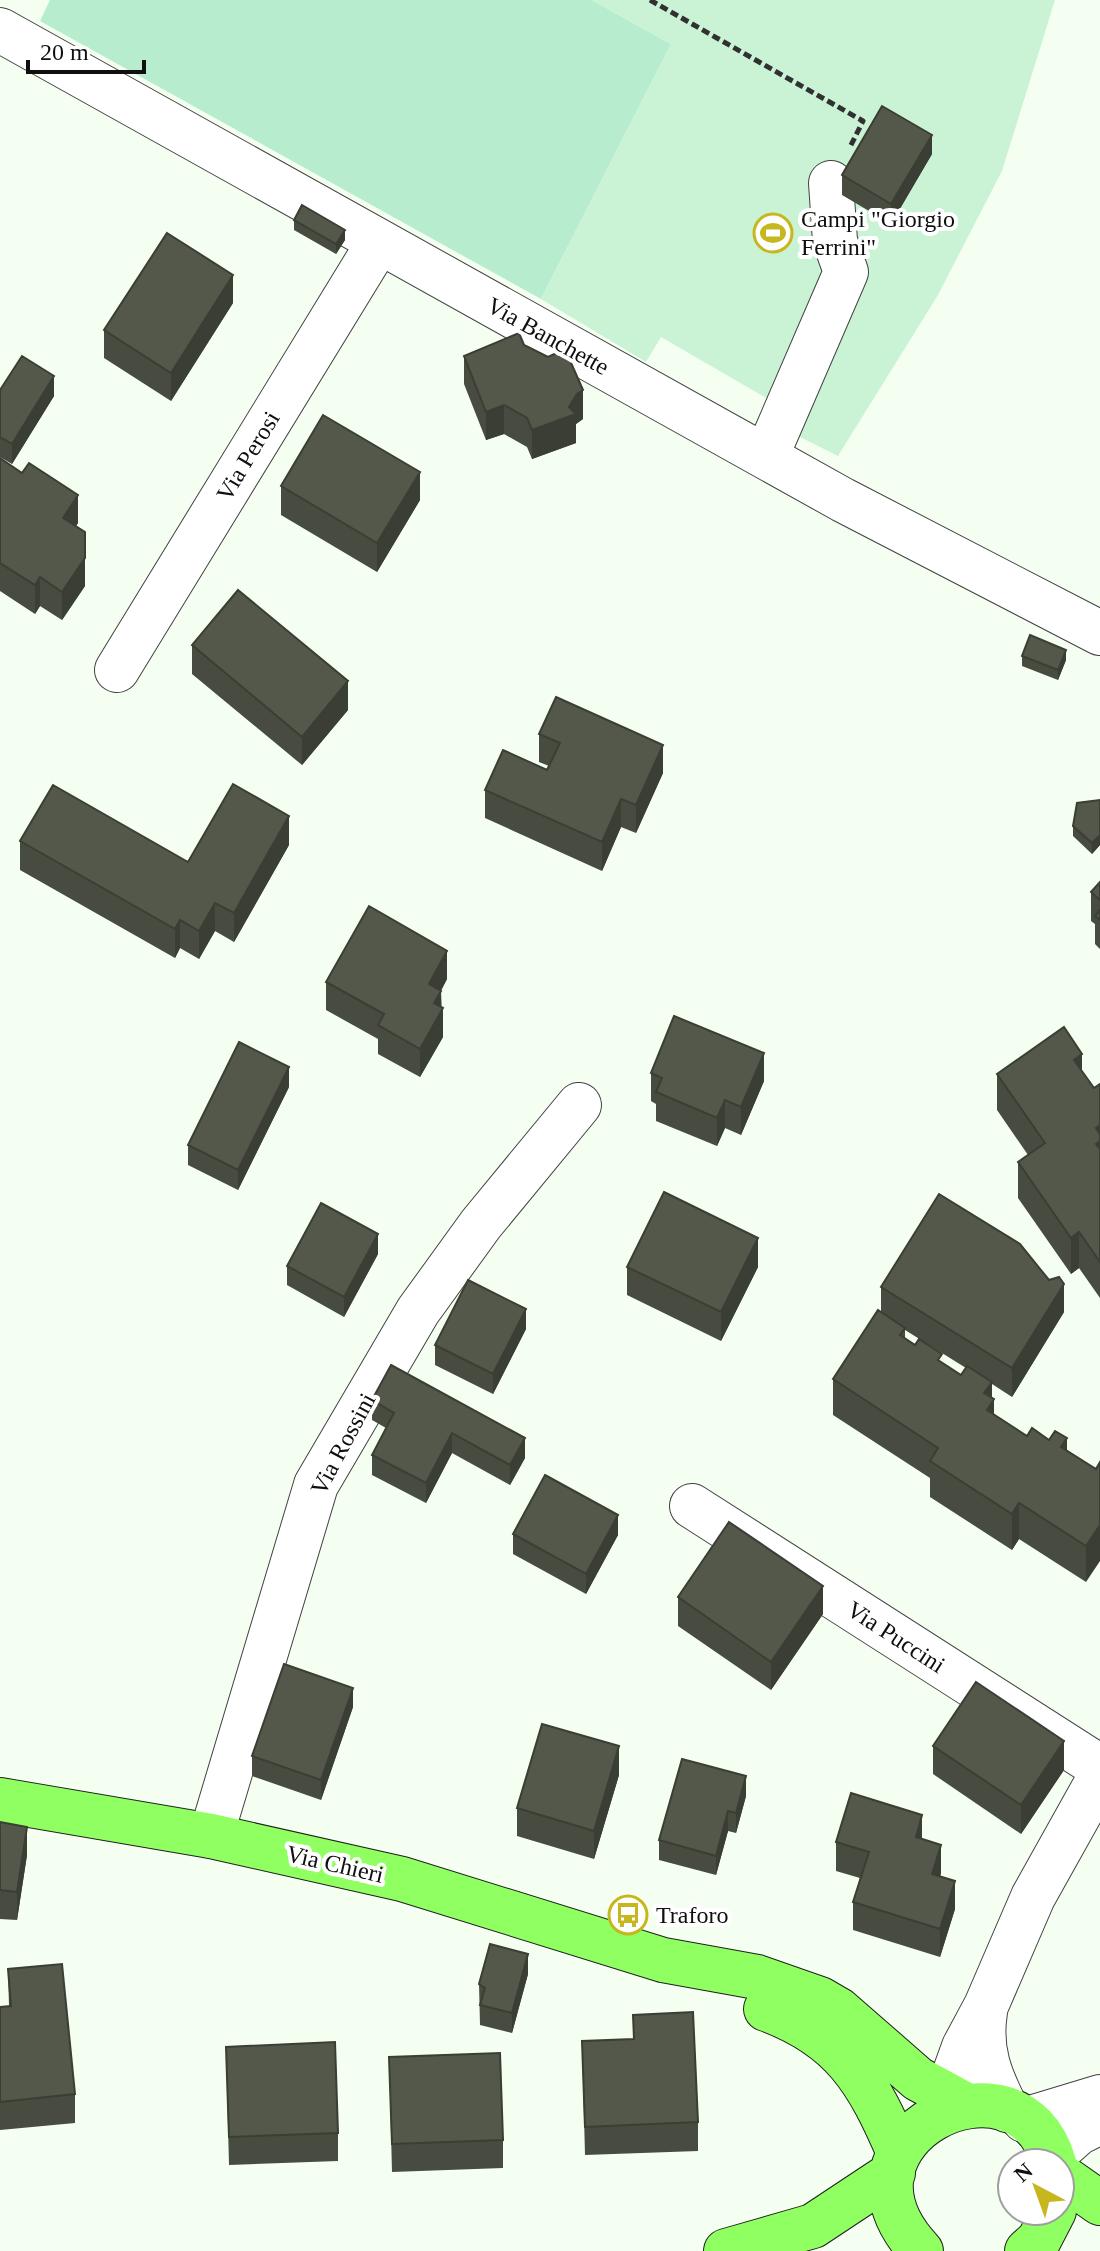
<svg xmlns="http://www.w3.org/2000/svg" width="1100" height="2251" font-family="Georgia,serif">
<rect width="100%" height="100%" fill="#f4fff1"/>
<path fill="#b7ecce" d="M50,0H592L671,44L541,299L40,21Z"/>
<path fill="#caf3d6" d="M592,0H1055L1002,171L938,295L838,456L796,435L804,420L661,337L646,362L541,299L671,44Z"/>
<g fill="none" stroke-linecap="round" stroke-linejoin="round">
<g stroke="#424242" stroke-width="46">
<path id="minor" d="M0,30L843,500L1100,633
M766,457L846,272L835,241L831,183
M117,670L379,242
M692,1506L1100,1767
M211,1836L316,1485L418,1311L481,1224L579,1105
M985,2012C979,2050 990,2077 1007,2110
M966,2105L955,2072L964,2047L986,2006L1033,1897L1100,1777
M1024,2120L1100,2097
M1052,2156L1078,2133L1100,2122"/>
</g>
<g stroke="#202020" stroke-width="46">
<path id="major" d="M0,1800L211,1836L402,1879L663,1960L757,1977L820,1999L839,2010L918,2079L966,2105
M766,2009C843,2037 868,2081 899,2153
M1060,2175L1100,2203
M726,2251L813,2226L893,2173
M921,2251C815,2139 1019,2038 1054,2163
M1027,2251L1039,2240L1054,2211"/>
</g>
<path stroke="#313131" stroke-width="5" stroke-dasharray="8 4" stroke-linecap="butt" d="M650,0L863,121L850,147"/>
<use href="#minor" stroke="#fff" stroke-width="44"/>
<use href="#major" stroke="#8fff61" stroke-width="44"/>
</g>
<path fill="#484c40" fill-rule="evenodd" d="M932,154L891,224L842,195V175Z
M294,220L345,240L336,254L294,230Z
M233,303L171,401L104,358V330Z
M524,345L583,419L576,424V443L532,459L527,447L504,434L486,440L464,384V356Z
M0,390L54,396L12,464L0,457Z
M0,458L78,523L76,526L85,586L62,620L40,606L35,614L0,591Z
M281,486L420,500L377,572L281,515Z
M192,645L348,710L302,765L192,674Z
M1022,656L1066,660L1058,680L1022,666Z
M539,734L663,773L636,833L621,827L602,871L485,818V790L547,770L549,766L539,762Z
M1100,800V845L1092,854L1073,836V826Z
M20,841L188,862L289,845L234,942L215,931L199,959L180,948L175,958L20,870Z
M1100,882V949L1095,944V924L1091,921V892Z
M447,979L441,991L443,1037L420,1077L378,1054V1039L326,1010V982Z
M1082,1071L1094,1088L1100,1084V1298L1079,1268L1071,1274L1018,1198V1162L1028,1155L997,1110V1074Z
M651,1073L764,1081L741,1135L725,1128L717,1146L656,1121V1104L651,1101Z
M289,1087L238,1190L188,1165V1145Z
M378,1254L344,1317L287,1285V1266Z
M627,1267H758L721,1341L627,1295Z
M881,1287L1064,1312L1012,1397L992,1384V1398L994,1415L1027,1436L1067,1450L1096,1469L1086,1582L1019,1539L1012,1550L930,1497V1478L833,1415V1379L881,1312ZM905,1330L966,1368L961,1375L905,1338Z
M526,1329L493,1394L435,1365V1345Z
M372,1400L525,1458L510,1485L452,1453L426,1503L372,1475V1455L386,1428L372,1420Z
M513,1534L618,1535L586,1594L513,1554Z
M678,1597L823,1614L771,1690L678,1626Z
M353,1707L321,1800L252,1776V1756Z
M933,1746L1064,1770L1021,1834L933,1774Z
M619,1775L594,1859L517,1836V1808Z
M746,1796L736,1833L728,1831L716,1875L659,1860V1840Z
M0,1822L27,1855L17,1920L0,1919Z
M922,1839L941,1873L940,1877L955,1909L940,1957L853,1930V1902L860,1878L836,1871V1842Z
M8,1969L75,2094V2123L0,2130V2007L9,2006Z
M528,1974L512,2033L480,2025L479,1984Z
M633,2015L698,2122V2151L585,2155L582,2041L633,2039Z
M226,2047L338,2133V2161L229,2165Z
M389,2057L503,2140V2168L392,2172Z"/>
<path fill="#3b3e34" d="M932,135V154L891,224V204Z
M345,230V240L336,254V244Z
M233,275V303L171,401V373Z
M54,376V396L12,464V444Z
M583,390V419L576,424V443L532,459V430L569,407L577,394Z
M504,405V434L486,440V412Z
M420,472V500L377,572V543Z
M78,495V523L63,546V518Z
M85,532V586L62,620V592Z
M40,577V606L35,614V585Z
M1066,650V660L1058,680V670Z
M348,681V710L302,765V737Z
M663,745V773L636,833V805Z
M621,799V827L602,871V842Z
M289,816V845L234,942V913Z
M1100,835V845L1092,854V843Z
M215,903V931L199,959V931Z
M180,920V948L175,958V929Z
M447,951V979L429,1012V984Z
M441,991V1011L443,1008V1037L420,1077V1049L434,1003Z
M764,1053V1081L741,1135V1107Z
M1082,1054V1090L1074,1060Z
M289,1067V1087L238,1190V1170Z
M725,1100V1128L717,1146V1118Z
M1100,1125V1176L1096,1179V1128Z
M1079,1232V1268L1071,1274V1238Z
M378,1234V1254L344,1317V1297Z
M758,1238V1267L721,1341V1312Z
M1064,1284V1312L1012,1397V1368Z
M526,1309V1329L493,1394V1374Z
M992,1382V1403L994,1399V1435L987,1446L984,1393Z
M452,1433V1453L426,1503V1483Z
M525,1438V1458L510,1485V1465Z
M1067,1438V1474L1061,1447Z
M1019,1503V1539L1012,1550V1514Z
M618,1515V1535L586,1594V1574Z
M1100,1525V1561L1086,1582V1546Z
M823,1586V1614L771,1690V1662Z
M353,1688V1707L321,1800V1780Z
M1064,1741V1770L1021,1834V1805Z
M619,1746V1775L594,1859V1831Z
M746,1776V1796L736,1833V1813Z
M728,1811V1831L716,1875V1856Z
M922,1815V1843L916,1837Z
M27,1827V1855L17,1920V1892Z
M941,1845V1873L932,1903V1874Z
M955,1881V1909L940,1957V1929Z
M528,1954V1974L512,2033V2013Z"/>
<path fill="#54584a" stroke="#3b3e34" stroke-width="2" d="M882,106L932,135L891,204L842,175Z
M302,205L345,230L336,244L294,220Z
M167,233L233,275L171,373L104,330Z
M519,333L524,345L548,357L565,349L583,390L577,394L569,407L576,414L532,430L527,418L504,405L486,412L464,356Z
M22,356L54,376L12,444L0,437V390Z
M323,415L420,472L377,543L281,486Z
M0,458L22,473L29,463L78,495L63,518L85,532V558L62,592L40,577L35,585L0,563Z
M238,590L348,681L302,737L192,645Z
M1030,635L1066,650L1058,670L1022,656Z
M556,697L663,745L636,805L621,799L602,842L485,790L503,750L547,770L560,743L539,734Z
M233,784L289,816L234,913L215,903L199,931L180,920L175,929L20,841L53,785L188,862Z
M1100,800V835L1092,843L1073,826L1077,803Z
M1100,882V900L1091,892Z
M369,906L447,951L429,984L441,991L434,1003L443,1008L420,1049L378,1025L384,1014L326,982Z
M1100,910V920L1095,916Z
M674,1016L764,1053L741,1107L725,1100L717,1118L656,1092L662,1078L651,1073Z
M1064,1027L1082,1054L1074,1060L1094,1088L1100,1084V1125L1096,1128L1100,1134V1141L1096,1144L1100,1149V1262L1079,1232L1071,1238L1018,1162L1045,1143L997,1074Z
M239,1042L289,1067L238,1170L188,1145Z
M664,1192L758,1238L721,1312L627,1267Z
M939,1194L1020,1244L1049,1280L1059,1277L1064,1284L1012,1368L881,1287Z
M321,1203L378,1234L344,1297L287,1266Z
M468,1280L526,1309L493,1374L435,1345Z
M878,1310L905,1328L900,1335L915,1345L919,1339L942,1354L938,1360L961,1375L967,1366L992,1382L984,1393L994,1399L987,1410L1027,1436L1032,1428L1049,1440L1055,1431L1067,1438L1061,1447L1096,1469L1100,1462V1525L1086,1546L1019,1503L1012,1514L930,1461L938,1448L833,1379Z
M391,1365L525,1438L510,1465L452,1433L426,1483L372,1455L394,1413L372,1400Z
M545,1475L618,1515L586,1574L513,1534Z
M729,1522L823,1586L771,1662L678,1597Z
M284,1664L353,1688L321,1780L252,1756Z
M976,1682L1064,1741L1021,1805L933,1746Z
M542,1724L619,1746L594,1831L517,1808Z
M682,1759L746,1776L736,1813L728,1811L716,1856L659,1840Z
M851,1793L922,1815L916,1837L941,1845L932,1874L955,1881L940,1929L853,1902L869,1852L836,1842Z
M0,1822L27,1827L17,1892L0,1890Z
M490,1944L528,1954L512,2013L480,2005L485,1988L479,1984Z
M62,1964L75,2094L0,2102V2007L11,2006L8,1969Z
M693,2012L698,2122L585,2127L582,2041L634,2039L633,2015Z
M335,2042L338,2133L229,2137L226,2047Z
M500,2053L503,2140L392,2144L389,2057Z"/>
<defs>
<g id="stadium-ring" transform="scale(2)"><circle r="9.5" fill="#fff" stroke="#c7b71e" stroke-width="1.5"/><path d="M0-5a6.5 5 0 1 0 0 10a6.5 5 0 1 0 0-10ZM-3.5-1.8h7v3.6h-7Z" fill="#c7b71e"/></g>
<g id="bus-ring" transform="scale(2)"><circle r="9.5" fill="#fff" stroke="#c7b71e" stroke-width="1.5"/><path d="M-5-6H5V4H4V6H2V4H-2V6H-4V4H-5ZM-3.5-4V0h7V-4ZM-3.5 1.2v1.5H-2V1.2ZM2 1.2v1.5H3.5V1.2Z" fill="#c7b71e"/></g>
</defs>
<g fill-rule="evenodd">
<use href="#stadium-ring" x="773" y="233"/>
<use href="#bus-ring" x="628" y="1915"/>
</g>
<g text-anchor="middle" dominant-baseline="central" stroke-width="8" stroke-linejoin="round" paint-order="stroke">
<g font-size="24" fill="#0f0f0f" stroke="#fff" text-anchor="start">
<text x="801" y="219">Campi "Giorgio<tspan x="801" dy="28">Ferrini"</tspan></text>
<text x="656" y="1915">Traforo</text>
</g>
<g font-size="24" fill="#0f0f0f" stroke="#fff">
<text transform="translate(548 336) rotate(29)">Via Banchette</text>
<text transform="translate(248 456) rotate(-59)">Via Perosi</text>
<text transform="translate(343 1444) rotate(-62)">Via Rossini</text>
<text transform="translate(896 1637) rotate(33)">Via Puccini</text>
<text transform="translate(335 1864) rotate(13)">Via Chieri</text>
</g>
</g>
<g transform="translate(1036 2187) rotate(319)"><circle r="38" fill="#ffffff" stroke="#9f9f9f" stroke-width="2"/>
<path d="M0-6L14 30L0 20L-14 30Z" fill="#c7b71e"/>
<text y="-12" font-size="22" font-weight="bold" text-anchor="middle" fill="#0f0f0f">N</text>
</g>
<path d="M28 60v12h116v-12" fill="none" stroke="#0f0f0f" stroke-width="4"/>
<text x="40" y="60" font-size="24" fill="#0f0f0f" stroke="#ffffff" stroke-width="6" paint-order="stroke">20 m</text>
</svg>
